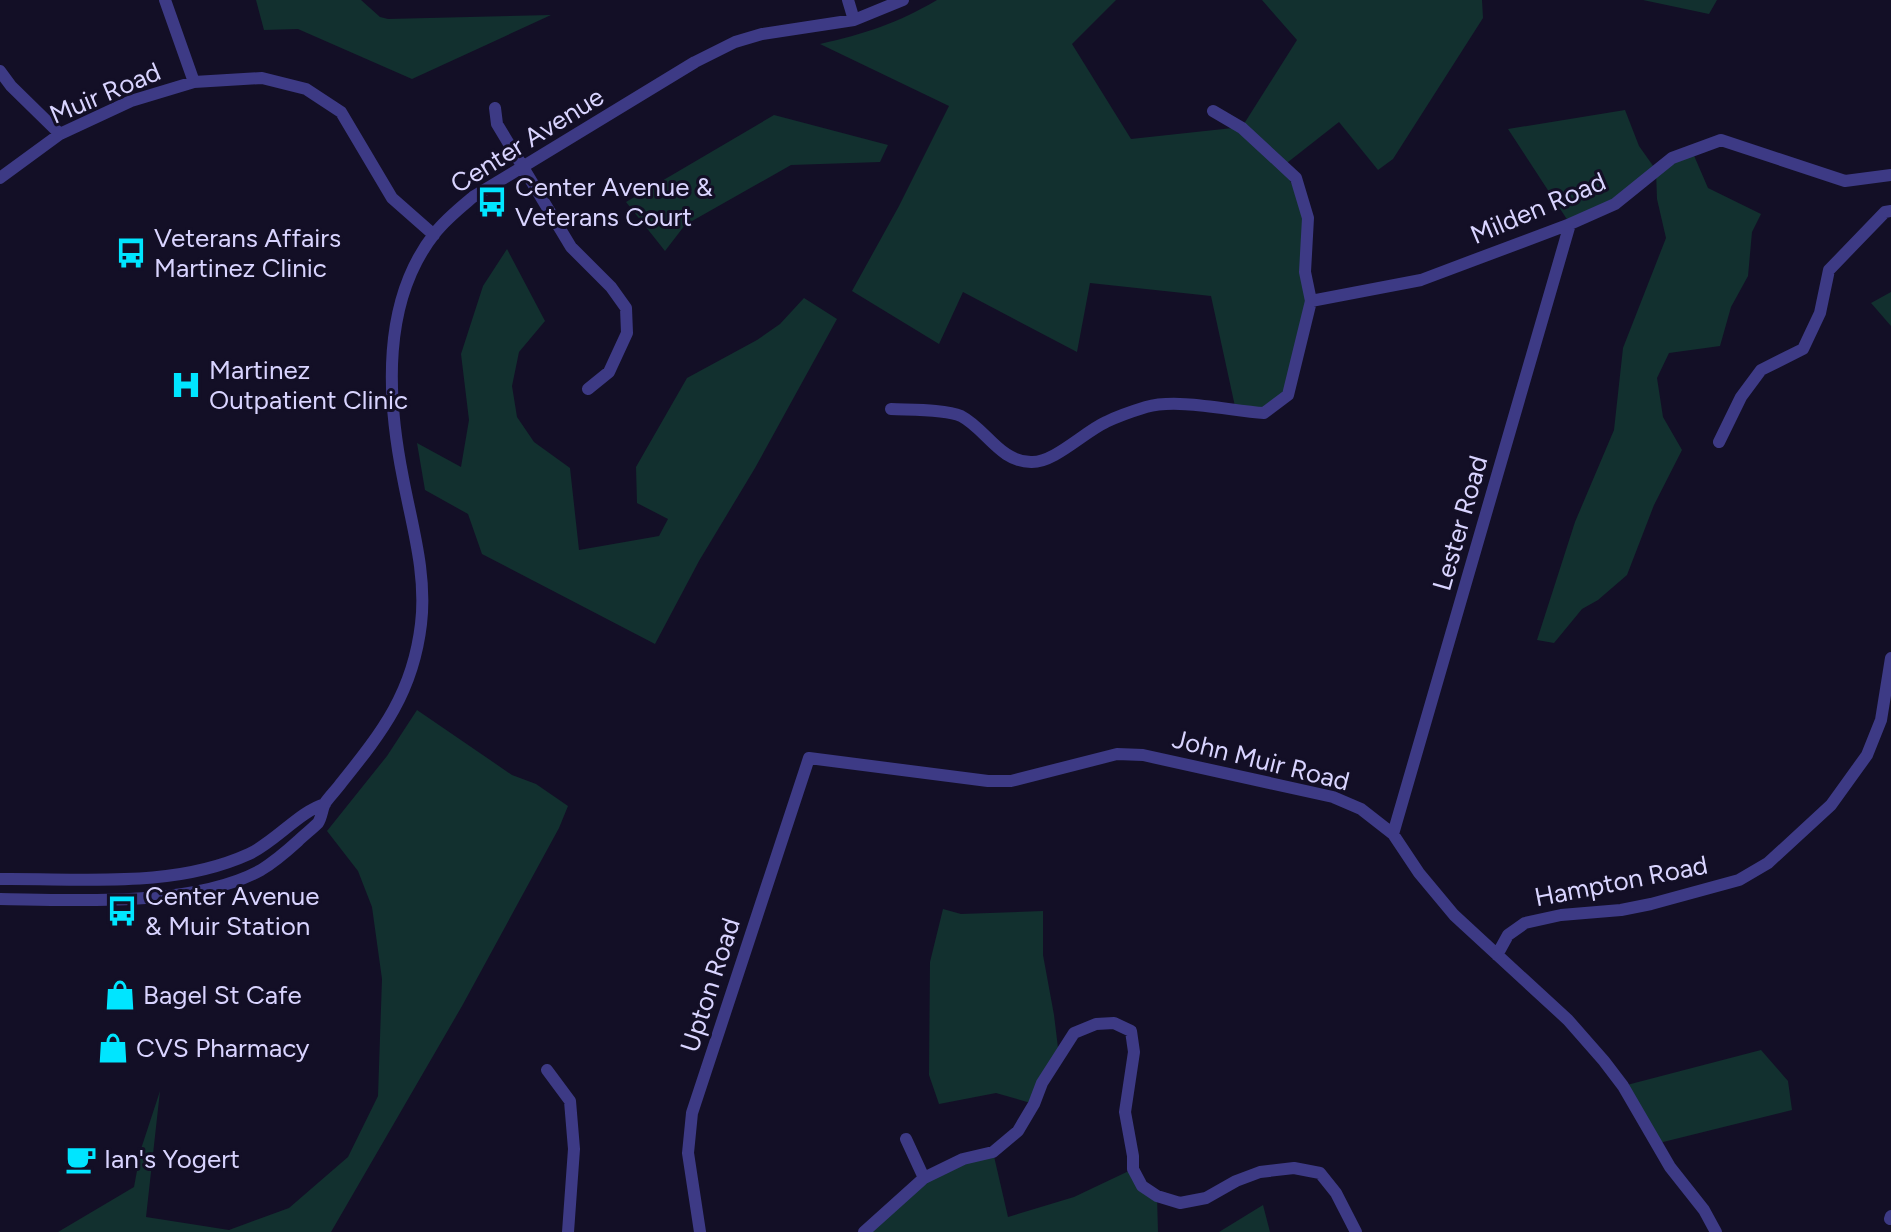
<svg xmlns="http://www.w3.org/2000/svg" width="1891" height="1232" font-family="Figtree,sans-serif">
<rect width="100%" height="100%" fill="#130f26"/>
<path fill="#12302f" d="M256,0H361L380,17L388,19L551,15L412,79L298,29L264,30Z
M937,0H1116L1072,44L1131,139L1242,127L1297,40L1262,0H1482L1483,18L1393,159L1378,170L1339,122L1283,166L1308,218L1311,301L1288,395L1264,413L1236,411L1211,296L1090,283L1077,352L963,292L939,344L852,291L899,206L949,106L820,44C864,34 898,23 937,0Z
M1643,0H1717L1709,14Z
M1625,110L1639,146L1656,170L1692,151L1708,188L1761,214L1752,232L1748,276L1731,307L1720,346L1669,353L1657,378L1663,417L1682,450L1654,505L1627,575L1598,600L1582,609L1554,643L1537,640L1575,522L1614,430L1623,348L1666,238L1657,199L1656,171L1615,204L1570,224L1508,129Z
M774,115L888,145L880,162L791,165L685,225L665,251L626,202Z
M507,249L545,321L519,352L512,386L517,417L534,442L570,468L579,550L659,536L668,519L637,503L636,467L687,378L757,340L780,324L804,298L837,319L755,468L699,561L655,644L482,554L468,514L425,490L417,443L461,467L469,420L461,354L483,286Z
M1891,292V326L1871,303Z
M417,710L512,775L536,784L568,806L559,828L462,1006L331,1232H58L134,1187L141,1149L160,1091L146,1217L229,1230L289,1208L348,1157L378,1096L382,979L372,907L358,871L327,831L387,756Z
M943,909L961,914L1043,911V955L1054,1015L1059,1056L1034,1104L996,1093L939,1104L929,1075L930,962Z
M1761,1050L1788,1081L1792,1110L1655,1144L1623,1086Z
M993,1152L1008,1217L1074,1197L1133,1169L1157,1196L1158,1232H864L924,1178Z
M1263,1205L1270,1232H1219Z"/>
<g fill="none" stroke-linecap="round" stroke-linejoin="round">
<path stroke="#3d3a85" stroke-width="12" d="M165,0L194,82
M848,0L854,20
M0,71L11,86L60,134
M495,108L497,124L571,247L611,287L626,308L627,333L609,372L588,389
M0,178L60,134L131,101L194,82L262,78L306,89L341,112L392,198L434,235
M1311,301L1421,280L1570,224L1615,204L1672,158L1721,140L1845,181L1891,175
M891,409C910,410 945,409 961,416C986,429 1000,462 1031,462C1054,463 1084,432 1106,422C1118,416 1133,411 1146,407C1178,398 1231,411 1264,413L1288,395L1311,301L1305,272L1308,218L1296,178L1242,128L1213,111
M1719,442L1741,397L1761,370L1803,349L1820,313L1829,270L1885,212L1891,211
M1393,834L1570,224
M0,879C83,878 172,889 249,854C275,842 300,811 325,804
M0,899C76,900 194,907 261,870C274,862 287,851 298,841C304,835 312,829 318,823C322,817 322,809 325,803C330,796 337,789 342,782C383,731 413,692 421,624C427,574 412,526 403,478C387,398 381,301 435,233C446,219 460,208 473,197L695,62L735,42L762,34L854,20L903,0
M1497,955L1508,935L1525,923L1561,915L1621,910L1651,904L1739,880L1768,863L1831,805L1867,755L1881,720L1891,658
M547,1070L570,1101L574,1149L568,1232
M906,1139L924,1178
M1890,1219L1891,1216
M700,1232L688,1153L692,1113L809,758L988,781H1011L1117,754L1143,755L1333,797L1361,809L1393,834L1419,873L1454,915L1568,1020L1604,1061L1623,1086L1670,1167L1704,1210L1716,1232
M864,1232L924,1178L963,1159L993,1152L1018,1131L1034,1104L1042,1083L1074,1033L1096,1024L1114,1023L1131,1031L1134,1052L1125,1112L1133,1156V1169L1142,1186L1157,1196L1180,1203L1206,1198L1236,1181L1260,1172L1294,1168L1320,1173L1336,1193L1356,1232"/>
</g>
<defs>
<g id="bus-bare" transform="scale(2.415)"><path d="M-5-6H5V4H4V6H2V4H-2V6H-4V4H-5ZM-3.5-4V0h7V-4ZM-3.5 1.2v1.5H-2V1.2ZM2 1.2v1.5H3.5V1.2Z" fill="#00e5ff" stroke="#130f26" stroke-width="2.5" paint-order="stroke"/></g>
<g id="hospital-bare" transform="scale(2.415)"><path d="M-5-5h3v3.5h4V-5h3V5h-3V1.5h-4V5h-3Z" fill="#00e5ff" stroke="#130f26" stroke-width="2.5" paint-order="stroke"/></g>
<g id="shop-bare" transform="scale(2.415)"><path d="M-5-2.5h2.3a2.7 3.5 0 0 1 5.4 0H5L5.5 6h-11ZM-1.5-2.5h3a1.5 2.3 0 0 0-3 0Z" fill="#00e5ff" stroke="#130f26" stroke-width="2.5" paint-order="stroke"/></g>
<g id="cafe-bare" transform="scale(2.415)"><path d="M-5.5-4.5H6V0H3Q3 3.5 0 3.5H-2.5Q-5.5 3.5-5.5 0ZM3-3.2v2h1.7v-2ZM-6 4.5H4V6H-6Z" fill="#00e5ff" stroke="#130f26" stroke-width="2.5" paint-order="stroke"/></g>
</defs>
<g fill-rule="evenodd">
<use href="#bus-bare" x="492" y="202"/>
<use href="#bus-bare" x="131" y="253"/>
<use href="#hospital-bare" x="186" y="385"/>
<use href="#bus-bare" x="122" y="911"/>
<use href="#shop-bare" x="120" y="995"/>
<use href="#shop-bare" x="113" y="1048"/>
<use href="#cafe-bare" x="81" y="1159"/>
</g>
<g text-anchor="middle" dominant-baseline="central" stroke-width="6" stroke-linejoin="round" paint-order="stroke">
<g font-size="26" fill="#d9d4ff" stroke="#130f26">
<text transform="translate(105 93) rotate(-23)">Muir Road</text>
<text transform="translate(527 140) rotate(-32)">Center Avenue</text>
<text transform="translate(1538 208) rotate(-23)">Milden Road</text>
<text transform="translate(1460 523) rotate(-74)">Lester Road</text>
<text transform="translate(1261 760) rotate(14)">John Muir Road</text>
<text transform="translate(1621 881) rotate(-11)">Hampton Road</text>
<text transform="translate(710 985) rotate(-72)">Upton Road</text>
</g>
<g font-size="26" fill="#d9d4ff" stroke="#130f26" text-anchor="start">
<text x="515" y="187">Center Avenue &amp;<tspan x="515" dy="30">Veterans Court</tspan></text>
<text x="154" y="238">Veterans Affairs<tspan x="154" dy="30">Martinez Clinic</tspan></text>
<text x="209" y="370">Martinez<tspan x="209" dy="30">Outpatient Clinic</tspan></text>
<text x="145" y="896">Center Avenue<tspan x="145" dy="30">&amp; Muir Station</tspan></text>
<text x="143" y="995">Bagel St Cafe</text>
<text x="136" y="1048">CVS Pharmacy</text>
<text x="104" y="1159">Ian's Yogert</text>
</g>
</g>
</svg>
